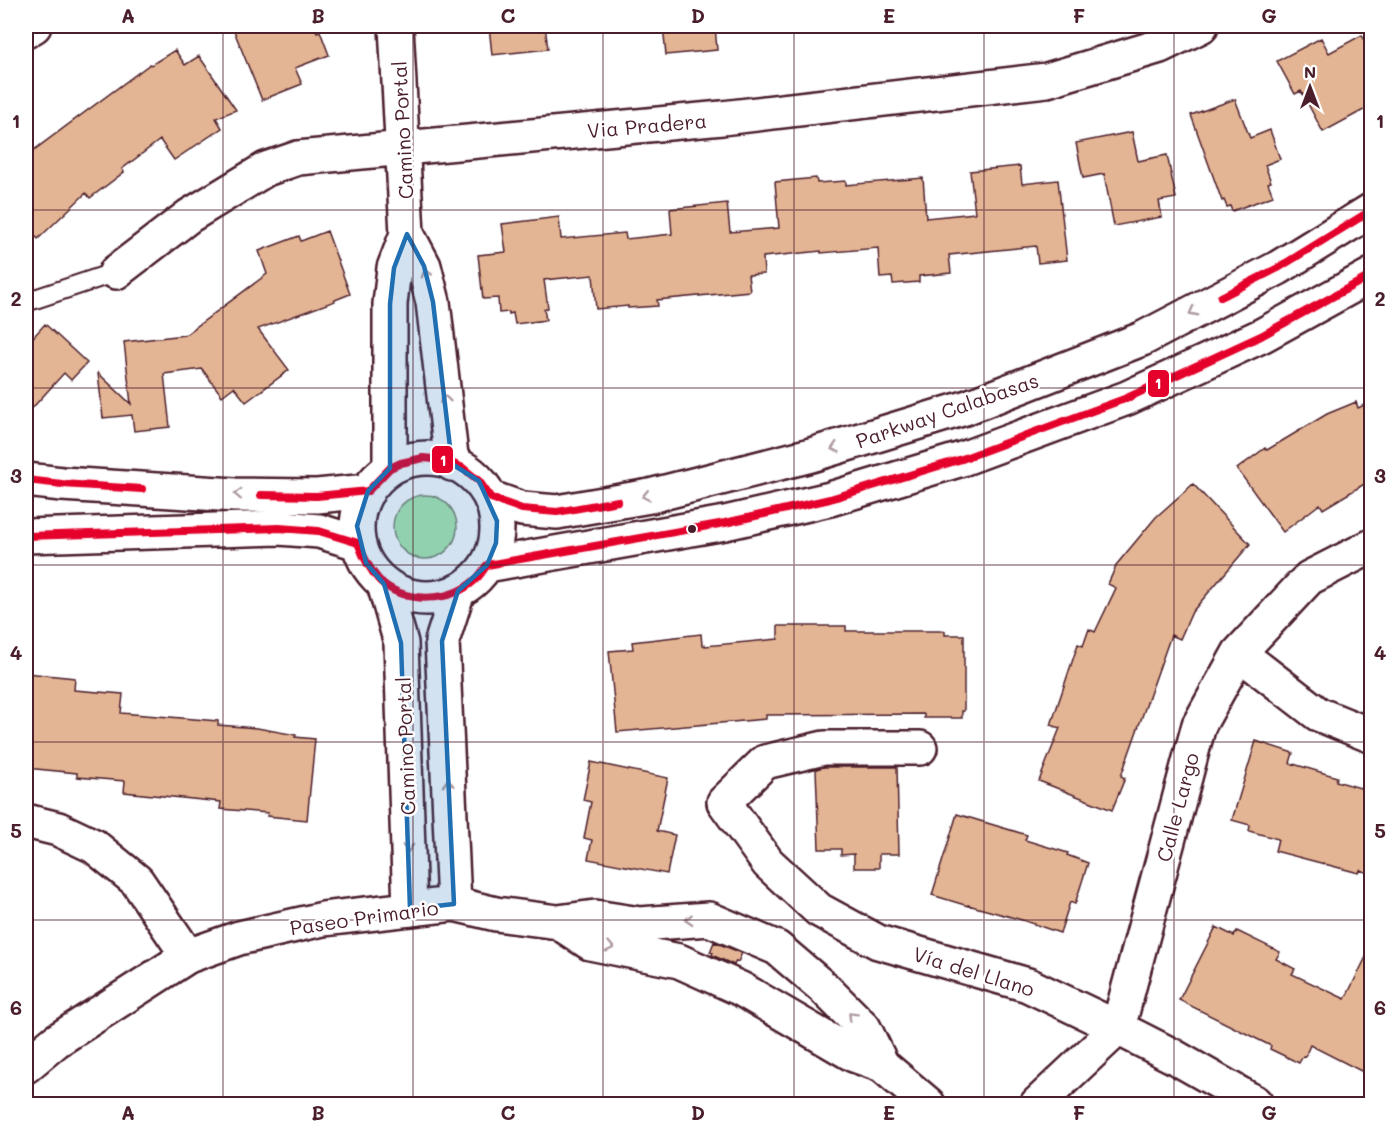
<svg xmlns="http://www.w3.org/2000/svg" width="1397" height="1130" font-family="Mali,sans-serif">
<rect width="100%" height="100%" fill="#fff"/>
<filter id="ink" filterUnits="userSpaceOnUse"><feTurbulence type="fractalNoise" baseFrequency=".0167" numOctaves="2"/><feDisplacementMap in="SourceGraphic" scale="12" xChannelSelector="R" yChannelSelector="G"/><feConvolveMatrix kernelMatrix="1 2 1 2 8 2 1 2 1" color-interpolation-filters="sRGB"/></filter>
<g filter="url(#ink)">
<path fill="#afeaaf" stroke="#7c846d" stroke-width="1.5" d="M393 527a32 32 0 1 1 64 0a32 32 0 1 1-64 0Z"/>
<path fill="#e4b594" stroke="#4a1f2b" stroke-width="1.5" d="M232,26H314L317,32L320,31L329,55L295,68L302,84L262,100Z
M489,26H545L548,49L492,55Z
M663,26H715L717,50L666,55Z
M1362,35L1371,53V106L1323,132L1301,91L1295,94L1277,61L1321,38L1329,53Z
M175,50L185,65L199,56L236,110L216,118L222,128L174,160L160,140L122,169L124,172L90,198L86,193L38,239L26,226V156L150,64L151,65Z
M1235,99L1250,138L1270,130L1280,159L1265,165L1271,182L1268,183L1273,196L1232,211L1230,206L1227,207L1224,200L1222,201L1191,115Z
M1132,132L1138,161L1167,155L1176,198L1159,201L1162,217L1114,226L1104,174L1083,178L1076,143Z
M1020,166L1022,184L1058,180L1067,260L1038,263L1036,246L949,255L951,273L919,276V282L893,284L892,277L880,278L878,248L821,253V251L763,257L764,274L748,275L750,291L657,300L658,306L628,308V306L596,309L593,275L544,280L548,308L544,309L546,320L515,324L513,313L509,314V312L499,313L498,298L483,299L478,255L506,252L502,224L559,217L561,239L625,233L626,239L672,234L670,209L727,203L730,232L779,228L775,182L816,178L817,183L846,181V185L923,178L926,218L975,213L970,171Z
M327,231L350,294L335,300V301L258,329L289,370L246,402L234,387L222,396L202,369L164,374L170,427L134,431L132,415L103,418L98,373L131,404L124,342L185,335L267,274L259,251L299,236L301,241Z
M45,324L87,363L71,380L64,373L26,415V345Z
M1356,402L1358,408L1371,402V480L1323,509L1320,504L1283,532L1237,469L1265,448L1267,450L1327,414Z
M1193,484L1250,544L1192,612L1180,639L1171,635L1121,776L1125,778L1112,810L1039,781L1060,728L1051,725L1078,644L1083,646L1089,629L1095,632L1116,588L1108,584L1117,564L1156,517Z
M778,626H846V631H945V635H964V711H962V718H924V714L766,715V719L617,732L609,651L633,649L632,642L701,634L702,645H705V646L778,639Z
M26,673L75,678L74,690L123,694L121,713L218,721V725L257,728L296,735L295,737L315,739L307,820L267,816L268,813L220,809L221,802L124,792L125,781L77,777V773L26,768Z
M1256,741L1293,753L1290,763L1337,777L1336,781L1371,791V874L1360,870L1359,873L1275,851L1278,839L1249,831L1250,825L1232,820Z
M591,762L668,778L657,831L675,835L667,874L588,859L592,840L584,838L591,802L583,800Z
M824,767H897L899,854H879V868H854V854L841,855V849H819L816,769Z
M957,814L1027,835L1025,840L1068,853L1067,855L1088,863L1075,904L1070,902L1060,933L1022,920L968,905V906L932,895Z
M1216,927L1234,936L1237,931L1280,952L1276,959L1295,969L1292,974L1345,999L1371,947V1076L1310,1045L1305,1057L1303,1056L1299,1063L1270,1049L1271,1046L1179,1000Z
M714,942L742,953L738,962L736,961L734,965L712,955L713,953L710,952Z"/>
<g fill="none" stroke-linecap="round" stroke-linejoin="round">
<g stroke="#4a1f2b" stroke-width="22">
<path id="service" d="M26,302L116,272"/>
</g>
<g stroke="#4a1f2b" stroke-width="38">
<path id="minor" d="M26,31L34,26
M407,234L424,266L433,302L452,464
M116,272L189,216L266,169L298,158L722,118L1047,80L1160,46L1201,26
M390,468V304L394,268L407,234L396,26
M384,584L401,643L410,909
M1239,653L1318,714L1372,736
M920,748H824L765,762L724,802L768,863L819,910L878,942L1028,985L1118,1028L1173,1056L1254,1102L1256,1104
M26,821L58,829L94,846L137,881L188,956
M454,904L442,641L458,591
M1037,1104L1118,1028L1199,725L1239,653L1309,578L1372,546"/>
</g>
<g stroke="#4a1f2b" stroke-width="38">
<path id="tertiary" d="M357 528a70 70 0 1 1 140 0a70 70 0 1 1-140 0Z
M26,480L62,484L235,495L317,496L368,491
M491,498L522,509L557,512L650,496L811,455L965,408L1142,339L1278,268L1372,210
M26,536L279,528L319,531L358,543
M487,565L725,523L830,499L962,459L1127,398L1261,336L1372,275
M558,922L590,943L679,961L741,989L854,1055L882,1065L928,1104
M26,1066L56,1041L188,956L239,938L323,919L454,904L496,914L558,922L595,917L640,924L709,919L777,948L824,988L864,1028L882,1065"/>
</g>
<use href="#service" stroke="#fff" stroke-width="18"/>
<use href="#minor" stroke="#fff" stroke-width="33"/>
<use href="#tertiary" stroke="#fff" stroke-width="33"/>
<g stroke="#fff" stroke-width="12">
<path id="bus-1" d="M1221,297L1278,268L1372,210
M26,480L62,484L142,489
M261,495L317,496L368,491L390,468L401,463L423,458L444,460L463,468L479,481L491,498L522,509L557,512L618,501
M26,536L279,528L319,531L358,543C363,556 369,569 379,580C404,604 450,603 475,580C480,576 483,570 487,565L725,523L830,499L962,459L1127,398L1261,336L1372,275"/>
</g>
<use href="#bus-1" stroke="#e4002b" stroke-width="8"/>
</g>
<defs><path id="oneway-chevron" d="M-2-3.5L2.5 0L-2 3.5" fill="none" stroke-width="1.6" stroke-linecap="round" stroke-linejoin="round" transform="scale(1.5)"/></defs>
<g stroke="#ae9aa0">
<use href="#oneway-chevron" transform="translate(426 273) rotate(-106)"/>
<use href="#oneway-chevron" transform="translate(1193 312) rotate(152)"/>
<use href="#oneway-chevron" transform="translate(445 399) rotate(-97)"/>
<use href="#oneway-chevron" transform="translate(835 448) rotate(163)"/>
<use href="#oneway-chevron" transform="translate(238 494) rotate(-178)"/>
<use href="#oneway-chevron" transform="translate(646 496) rotate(168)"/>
<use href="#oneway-chevron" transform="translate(448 783) rotate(-93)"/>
<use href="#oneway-chevron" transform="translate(408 848) rotate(88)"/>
<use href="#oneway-chevron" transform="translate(689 920) rotate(176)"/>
<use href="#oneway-chevron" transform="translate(610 947) rotate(12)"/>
<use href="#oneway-chevron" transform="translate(852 1016) rotate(-135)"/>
</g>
</g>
<path fill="#1f6fb2" fill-opacity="0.2" stroke="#1f6fb2" stroke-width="4.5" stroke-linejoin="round" d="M407,234L424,266L433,302L452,464L479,481L497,521L496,543L487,565L458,591L442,641L454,904L410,909L401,643L384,584L366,563L357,526L368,491L390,468V304L394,268Z"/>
<path fill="none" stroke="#4a1f2b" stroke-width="1.5" stroke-opacity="0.55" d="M223,26V1104M413,26V1104M603,26V1104M794,26V1104M984,26V1104M1174,26V1104M26,210H1372M26,388H1372M26,565H1372M26,742H1372M26,920H1372"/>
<circle fill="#4a1f2b" stroke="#fff" stroke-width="2" cx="692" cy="529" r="5"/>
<g text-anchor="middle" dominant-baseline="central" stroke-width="5" stroke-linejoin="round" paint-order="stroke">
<g font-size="20" fill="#4a1f2b" stroke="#fff">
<text transform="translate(647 125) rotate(-5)">Via Pradera</text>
<text transform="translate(402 130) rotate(-93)">Camino Portal</text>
<text transform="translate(947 410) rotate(-19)">Parkway Calabasas</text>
<text transform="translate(405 746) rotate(-92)">Camino Portal</text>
<text transform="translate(1177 807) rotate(-75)">Calle Largo</text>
<text transform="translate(364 917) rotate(-8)">Paseo Primario</text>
<text transform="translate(974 971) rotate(17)">Vía del Llano</text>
</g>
</g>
<g stroke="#fff" stroke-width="2">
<rect x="1147" y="369" width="23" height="29" rx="6" fill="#e4002b"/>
<rect x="431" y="445" width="23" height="29" rx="6" fill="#e4002b"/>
</g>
<g font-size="16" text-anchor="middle" font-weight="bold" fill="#fff">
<text x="1158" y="389">1</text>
<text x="443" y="466">1</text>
</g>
<rect width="1397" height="1130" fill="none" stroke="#fff" stroke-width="66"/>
<g transform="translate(1310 87)" stroke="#ffffff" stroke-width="4.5" paint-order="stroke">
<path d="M0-4.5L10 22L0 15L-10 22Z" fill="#4a1f2b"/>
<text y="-9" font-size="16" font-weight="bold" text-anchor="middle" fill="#4a1f2b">N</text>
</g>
<rect x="33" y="33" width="1331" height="1064" fill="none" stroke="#4a1f2b" stroke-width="2"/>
<g font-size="20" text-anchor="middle" font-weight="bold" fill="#4a1f2b">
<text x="128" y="23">A</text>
<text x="318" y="23">B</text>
<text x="508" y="23">C</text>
<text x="698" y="23">D</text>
<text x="889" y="23">E</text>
<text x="1079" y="23">F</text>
<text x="1269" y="23">G</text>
<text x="16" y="128">1</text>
<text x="1380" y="128">1</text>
<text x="16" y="306">2</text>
<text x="1380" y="306">2</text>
<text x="16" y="483">3</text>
<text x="1380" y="483">3</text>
<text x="16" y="660">4</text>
<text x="1380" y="660">4</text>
<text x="16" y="838">5</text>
<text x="1380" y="838">5</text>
<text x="16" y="1015">6</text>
<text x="1380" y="1015">6</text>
<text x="128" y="1120">A</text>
<text x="318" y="1120">B</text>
<text x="508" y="1120">C</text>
<text x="698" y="1120">D</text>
<text x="889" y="1120">E</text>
<text x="1079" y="1120">F</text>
<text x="1269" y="1120">G</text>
</g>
</svg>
